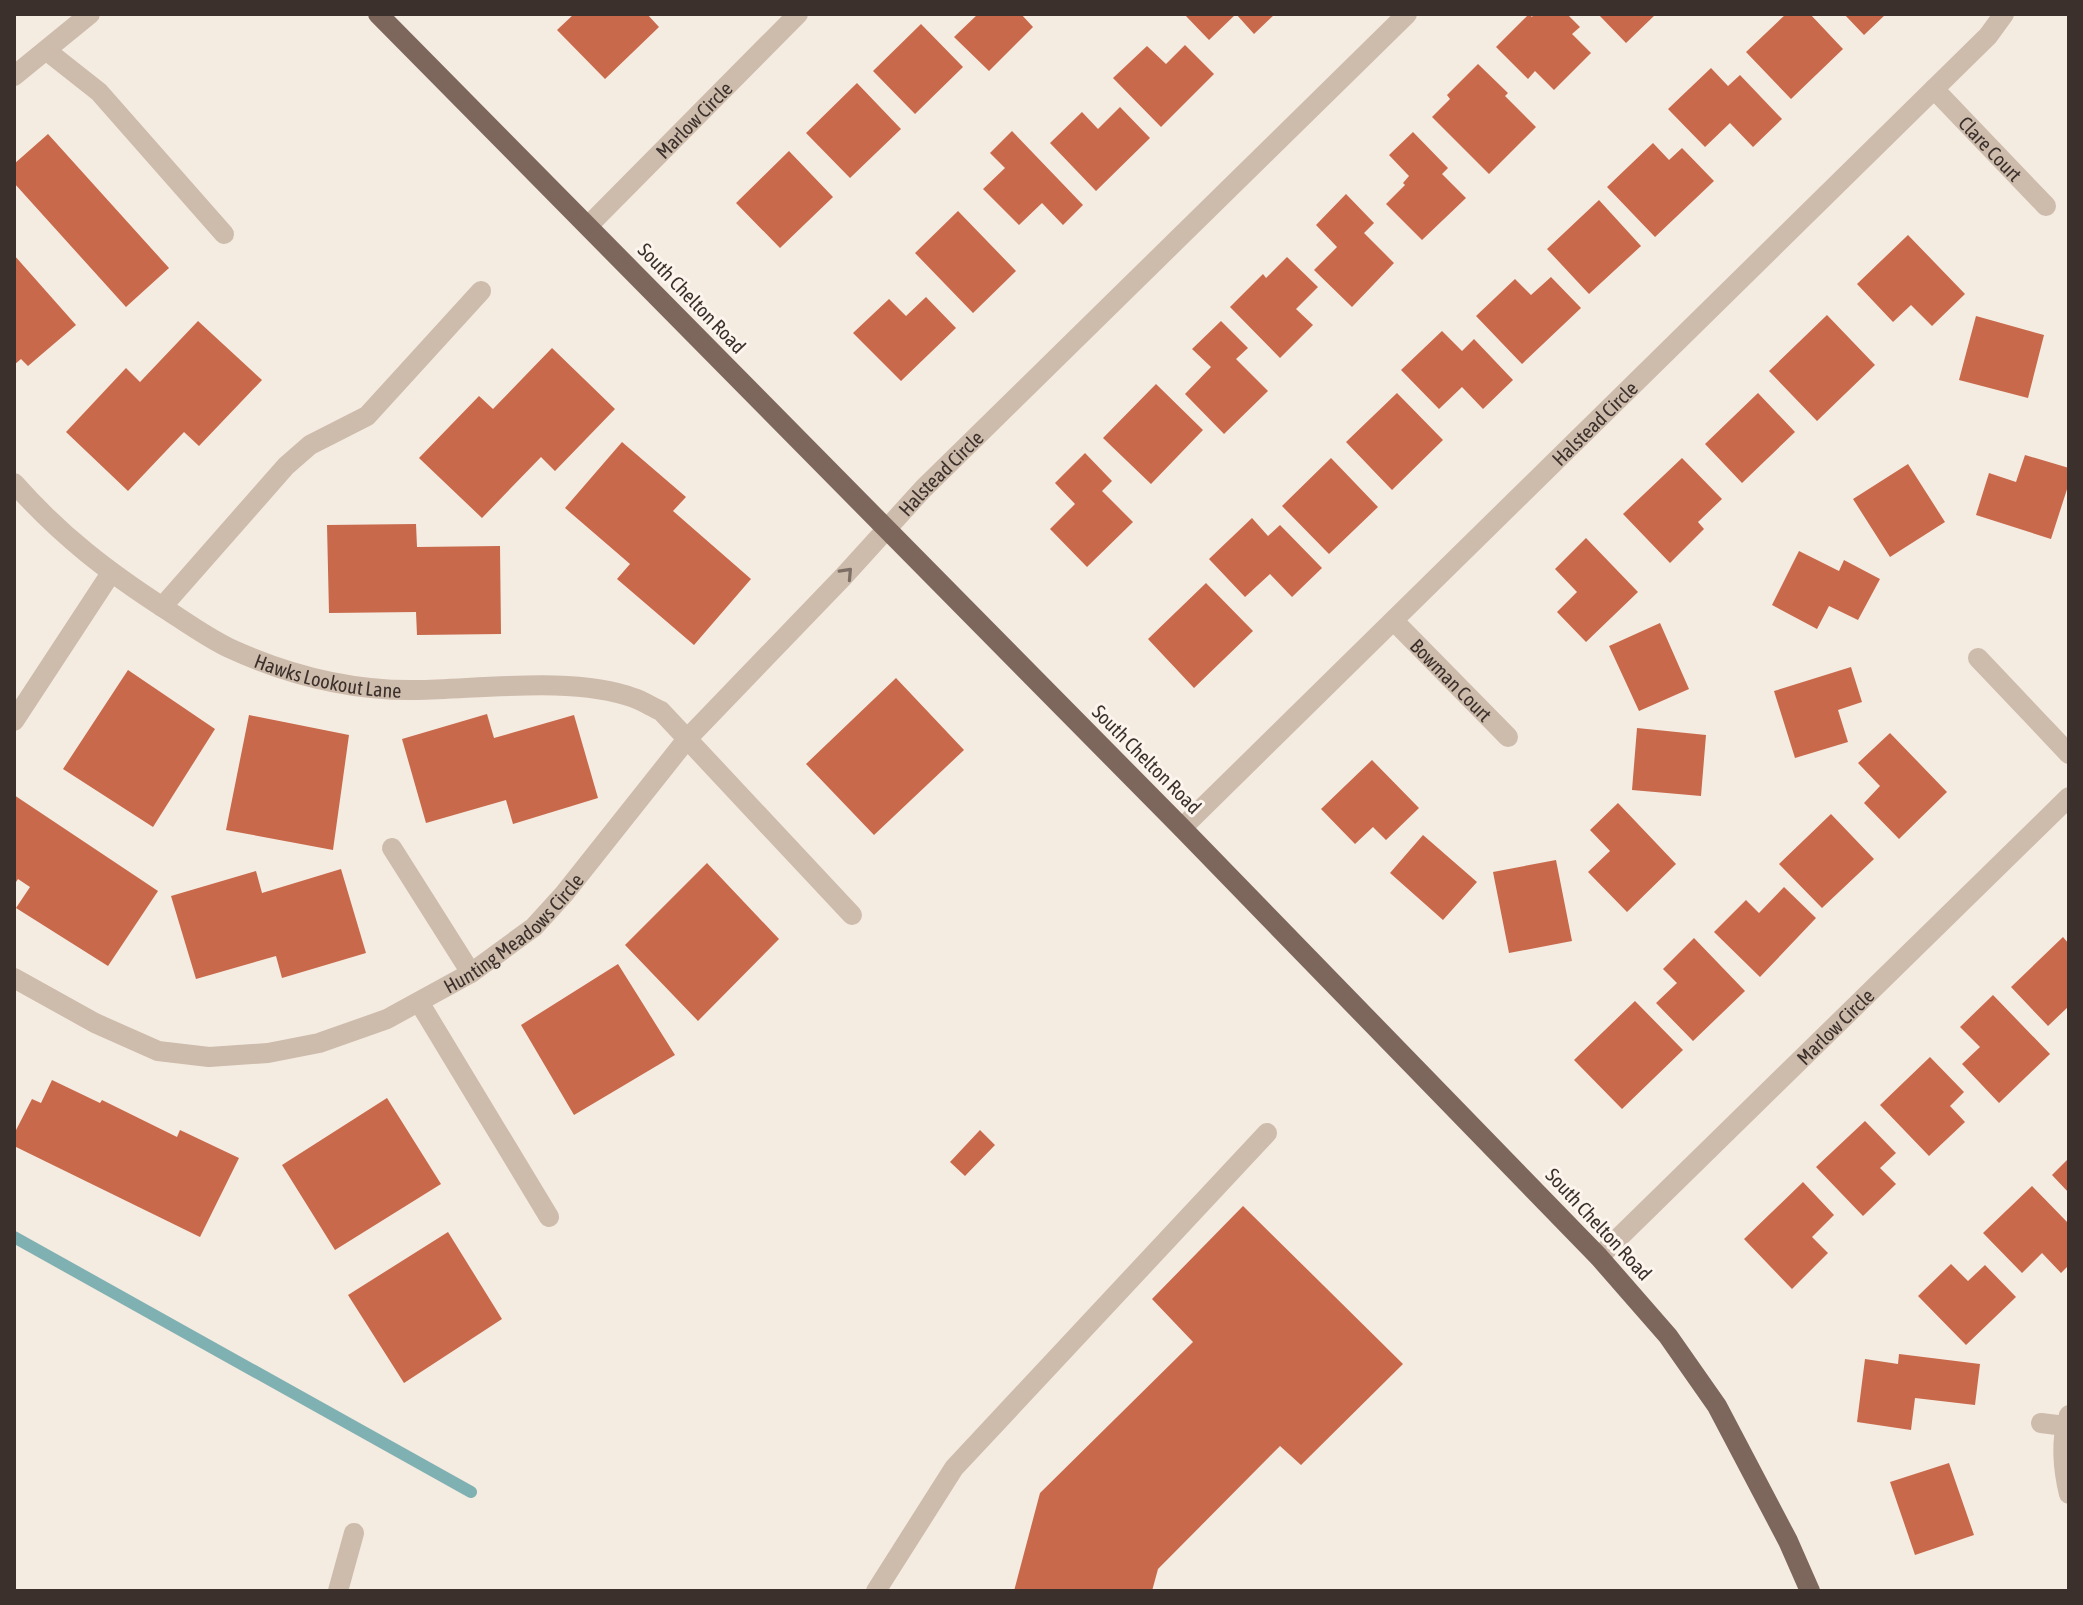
<svg xmlns="http://www.w3.org/2000/svg" width="2083" height="1605" font-family="'Asap Condensed',sans-serif">
<rect width="100%" height="100%" fill="#f4ebe1"/>
<g fill="none" stroke-linecap="round" stroke-linejoin="round">
<path stroke="#7fb0b2" stroke-width="12" d="M14,1237L471,1492"/>
</g>
<path fill="#c8694b" d="M574,14H647L659,27L605,79L557,30Z
M978,14H1021L1033,27L989,71L954,37Z
M1184,14H1275L1254,34L1236,14L1209,40Z
M1529,14L1532,17L1534,14H1567L1580,27L1572,34L1591,53L1554,90L1535,71L1528,79L1496,47Z
M1598,14H1656L1626,43Z
M1786,14H1810L1843,49L1791,99L1746,52Z
M1844,14H1886L1864,35Z
M921,24L963,67L915,114L873,71Z
M1185,45L1214,74L1161,127L1113,78L1147,46L1166,64Z
M1478,64L1508,93L1505,96L1536,127L1489,174L1432,117L1450,99L1447,95Z
M1711,68L1728,86L1740,75L1782,119L1753,147L1730,123L1705,147L1668,109Z
M857,83L901,129L850,178L806,133Z
M1120,107L1150,138L1096,191L1050,143L1082,112L1098,129Z
M1012,131L1083,205L1063,225L1042,203L1019,225L983,189L1005,168L990,153Z
M1413,132L1448,168L1442,174L1466,198L1422,240L1386,204L1405,185L1403,183L1409,176L1389,155Z
M48,134L169,268L126,307L14,183V164Z
M1653,143L1669,160L1682,148L1714,181L1655,237L1607,187Z
M789,151L833,197L780,248L736,203Z
M1346,194L1374,223L1364,233L1394,263L1352,307L1314,270L1337,247L1316,225Z
M1599,200L1641,246L1589,294L1547,249Z
M958,211L1016,271L973,313L915,253Z
M1908,235L1965,294L1932,326L1911,305L1893,322L1857,284Z
M14,255L76,325L28,366L21,359L14,365Z
M1287,257L1318,287L1296,309L1313,325L1280,358L1230,307L1263,274L1266,278Z
M1551,277L1581,308L1522,364L1476,316L1515,279L1531,295Z
M926,297L956,328L901,381L853,333L889,299L906,316Z
M1827,315L1875,365L1817,421L1769,371Z
M1976,316L2044,335L2028,398L1959,380Z
M198,321L262,380L199,446L184,432L128,491L66,432L126,368L140,382Z
M1221,321L1248,348L1236,359L1268,391L1224,434L1185,394L1211,367L1192,349Z
M1442,331L1462,351L1474,339L1513,380L1483,409L1462,387L1439,409L1401,370Z
M552,348L615,409L555,471L541,457L482,518L419,458L479,396L493,409Z
M1156,384L1203,430L1151,484L1103,438Z
M1397,393L1443,440L1392,490L1346,442Z
M1758,393L1795,432L1742,483L1705,444Z
M622,442L686,497L673,511L751,579L694,645L617,579L630,564L565,508Z
M1085,453L1112,481L1102,491L1133,522L1087,567L1050,529L1075,504L1055,483Z
M2025,455L2069,468V483L2051,539L1976,515L1989,473L2016,482Z
M1331,458L1378,507L1329,554L1282,506Z
M1682,458L1722,499L1698,522L1704,529L1670,563L1623,514Z
M1908,464L1945,522L1890,557L1853,499Z
M1252,518L1268,536L1280,525L1322,568L1292,597L1270,574L1245,597L1209,559Z
M416,524L417,547L500,546L501,634L417,635L416,612L329,613L327,525Z
M1586,538L1638,592L1586,642L1557,612L1577,592L1555,569Z
M1799,551L1839,571L1844,560L1880,579L1858,620L1829,606L1817,629L1772,605Z
M1206,583L1253,631L1194,688L1148,639Z
M1660,623L1689,689L1639,711L1609,646Z
M1851,667L1862,702L1838,710L1848,742L1795,758L1774,691Z
M128,670L215,729L153,827L63,769Z
M896,678L964,750L874,835L806,764Z
M487,714L494,738L574,715L598,798L513,824L506,800L426,823L402,739Z
M249,715L349,735L333,850L226,830Z
M1637,728L1706,735L1701,796L1632,790Z
M1890,733L1947,792L1899,839L1864,803L1880,786L1858,763Z
M1372,760L1419,808L1386,840L1373,827L1355,844L1321,809Z
M14,795L158,891L108,966L16,908L30,887L18,879L14,885Z
M1618,803L1676,864L1627,912L1588,872L1610,851L1590,830Z
M1831,814L1874,859L1822,908L1779,864Z
M1423,835L1477,882L1443,920L1390,873Z
M1556,860L1572,941L1509,953L1493,872Z
M707,863L779,939L698,1021L625,945Z
M341,869L366,953L282,978L276,956L196,979L171,896L256,871L262,893Z
M1784,887L1816,918L1760,977L1714,932L1746,900L1759,913Z
M2063,937L2069,944V1006L2048,1026L2011,987Z
M1694,938L1745,991L1693,1041L1656,1003L1677,983L1663,969Z
M618,964L675,1055L574,1115L521,1025Z
M1993,995L2050,1054L1999,1103L1962,1064L1980,1047L1960,1027Z
M1635,1001L1683,1050L1622,1109L1574,1060Z
M1930,1057L1964,1092L1950,1106L1965,1122L1929,1156L1880,1105Z
M52,1080L100,1103L102,1100L177,1137L180,1130L239,1158L200,1237L14,1146V1134L32,1099L41,1103Z
M387,1098L441,1184L335,1250L282,1165Z
M1865,1121L1896,1153L1880,1168L1896,1184L1863,1216L1816,1167Z
M980,1130L995,1145L965,1176L950,1162Z
M2069,1158V1193L2052,1175Z
M1803,1182L1834,1215L1812,1237L1828,1253L1792,1289L1744,1239Z
M2032,1186L2069,1224V1265L2061,1273L2042,1253L2022,1273L1983,1233Z
M1243,1206L1403,1364L1301,1465L1280,1446L1158,1569L1152,1591H1014L1040,1493L1193,1342L1152,1299Z
M448,1232L502,1319L404,1383L348,1295Z
M1951,1264L1968,1281L1985,1265L2016,1297L1966,1345L1918,1296Z
M1899,1354L1980,1364L1975,1405L1915,1398L1911,1430L1857,1422L1865,1359L1898,1364Z
M1949,1463L1974,1535L1915,1555L1890,1482Z"/>
<g fill="none" stroke-linecap="round" stroke-linejoin="round">
<g stroke="#cdbbac" stroke-width="20">
<path d="M47,51L99,92L224,234"/>
<path d="M14,76L90,14"/>
<path id="s1" d="M1934,89L2046,206"/>
<path id="s2" d="M588,226L798,14"/>
<path id="s3" d="M14,483C61,536 108,572 167,610C187,623 208,638 229,648C288,675 353,691 417,690C481,689 575,676 634,698C643,701 652,707 661,711L852,915"/>
<path d="M162,607L286,466L310,445L367,416L481,291"/>
<path id="s4" d="M1394,621L1508,737"/>
<path d="M1978,658L2069,754"/>
<path d="M14,721L111,573"/>
<path id="s5" d="M1182,828L1988,36L2004,14"/>
<path d="M392,848L471,973"/>
<path id="s6" d="M14,978L95,1023L158,1051L209,1057L268,1053L319,1043L387,1019L471,973L534,927L564,894L687,739L843,577L923,489L1407,14"/>
<path d="M419,1002L549,1217"/>
<path id="s7" d="M1599,1257L2069,797"/>
<path d="M2069,1415C2060,1439 2063,1470 2069,1494"/>
<path d="M2041,1423L2065,1426"/>
<path d="M338,1591L354,1533"/>
<path d="M876,1591L954,1468L1267,1133"/>
</g>
<path stroke="#7d675c" stroke-width="20" d="M378,14L1182,828L1599,1257L1668,1336L1717,1406L1788,1541L1810,1591"/>
</g>
<defs><path id="oneway-chevron" d="M-2-3.5L2.5 0L-2 3.5" fill="none" stroke-width="1.6" stroke-linecap="round" stroke-linejoin="round" transform="scale(2)"/></defs>
<use stroke="#7d6f65" href="#oneway-chevron" transform="translate(847 573) rotate(-47)"/>
<g text-anchor="middle" dominant-baseline="central" stroke-width="6" stroke-linejoin="round" paint-order="stroke">
<g font-size="20" fill="#3b302b" stroke="#fbf5ee">
<text stroke="none"><textPath href="#s2" startOffset="150">Marlow Circle</textPath></text>
<text stroke="none"><textPath href="#s1" startOffset="82">Clare Court</textPath></text>
<text transform="translate(692 298) rotate(46)">South Chelton Road</text>
<text stroke="none"><textPath href="#s5" startOffset="578">Halstead Circle</textPath></text>
<text stroke="none"><textPath href="#s6" startOffset="1180">Halstead Circle</textPath></text>
<text stroke="none"><textPath href="#s3" startOffset="376">Hawks Lookout Lane</textPath></text>
<text stroke="none"><textPath href="#s4" startOffset="82">Bowman Court</textPath></text>
<text transform="translate(1147 759) rotate(45)">South Chelton Road</text>
<text stroke="none"><textPath href="#s6" startOffset="550">Hunting Meadows Circle</textPath></text>
<text stroke="none"><textPath href="#s7" startOffset="330">Marlow Circle</textPath></text>
<text transform="translate(1599 1224) rotate(47)">South Chelton Road</text>
</g>
</g>
<rect width="2083" height="1605" fill="none" stroke="#3b302b" stroke-width="32"/>
</svg>
